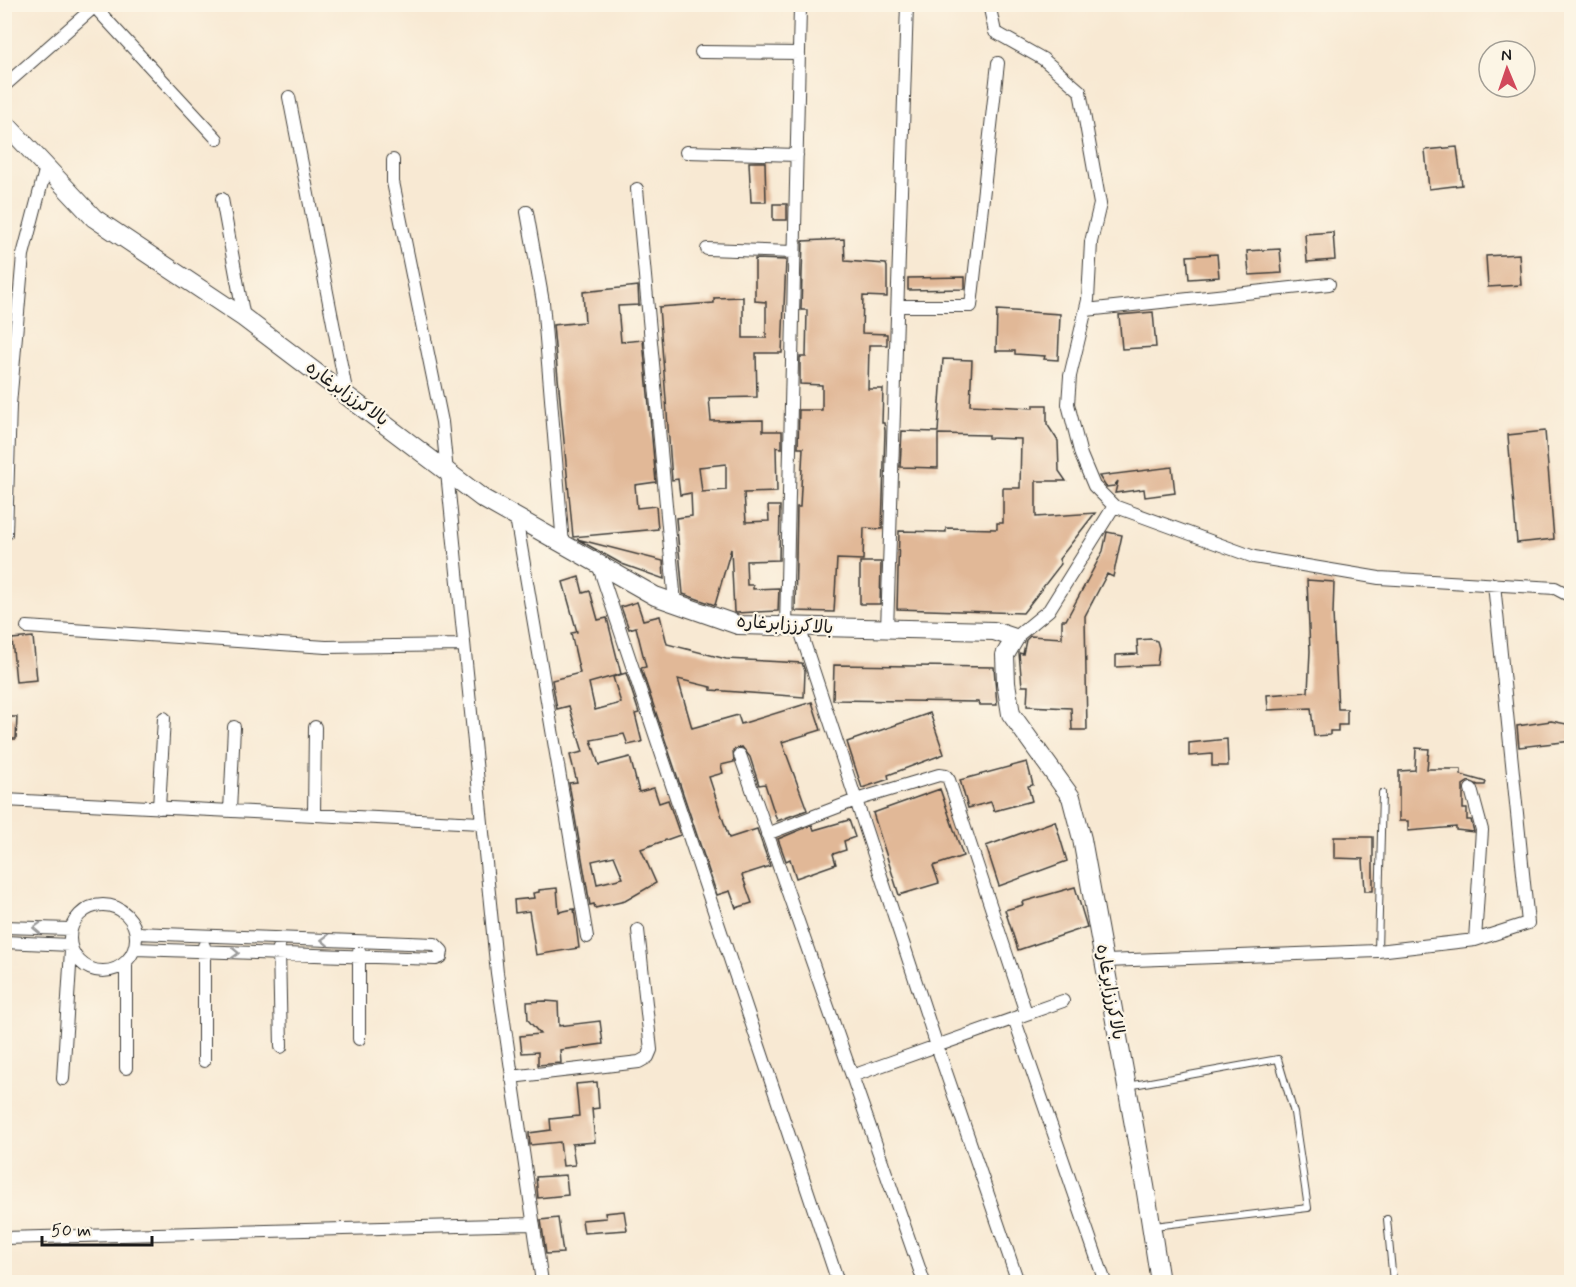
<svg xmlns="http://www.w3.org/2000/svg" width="1576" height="1287" font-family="Mynerve,'Playpen Sans Arabic',sans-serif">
<rect width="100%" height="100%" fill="#fcf5e5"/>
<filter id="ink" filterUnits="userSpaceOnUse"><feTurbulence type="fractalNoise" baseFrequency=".0167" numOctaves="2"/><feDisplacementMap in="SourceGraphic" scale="12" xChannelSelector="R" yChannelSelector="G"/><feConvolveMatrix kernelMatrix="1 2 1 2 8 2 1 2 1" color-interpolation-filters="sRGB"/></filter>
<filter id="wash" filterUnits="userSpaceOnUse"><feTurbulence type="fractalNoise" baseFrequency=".008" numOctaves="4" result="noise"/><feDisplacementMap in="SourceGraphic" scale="24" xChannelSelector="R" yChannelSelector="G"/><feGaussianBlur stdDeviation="1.35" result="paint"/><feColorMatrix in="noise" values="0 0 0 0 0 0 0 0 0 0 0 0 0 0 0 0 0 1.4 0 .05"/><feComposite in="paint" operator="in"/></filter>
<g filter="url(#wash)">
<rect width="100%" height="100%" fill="#f8e9d3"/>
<g id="blocks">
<path fill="#e1b897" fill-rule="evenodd" d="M1457,147L1462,185L1429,189L1425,150Z
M749,162H765L766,202H751Z
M773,204H787V220H773Z
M1333,232L1335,260L1307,262L1305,234Z
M844,239L845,261L886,264L887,267V297L863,296L862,333L887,334V345H869L868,389H883L882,423H884L885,431L882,529L864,528L863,560L837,559L834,612L795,611L797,507H800L803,448H798L799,410H822V385L800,384V357H806L807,310H801L803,241Z
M1280,249L1282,273L1249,275L1247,251Z
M1217,254L1219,277L1189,279L1187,256Z
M1519,254L1521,285L1488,287L1486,256Z
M755,259L786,260L782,353H756L757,397L709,398L711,421L763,420V431H782V448L776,447L777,492L744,493L746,522L769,521L768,506H780L779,560L746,561L747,585H753V589L779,588L778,611L736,613L734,612L731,549L715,605L683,594L676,518L692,516L691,493L680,495L678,479L672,480L659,307L714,303V298L743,297V338H766V302L755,301ZM726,464V490L702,492L699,467Z
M965,277V289L908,290V278Z
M638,286L639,305L618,306L621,342L643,340L656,482L635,485L637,508L656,506L658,529L573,537L553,325L585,322L583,292Z
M997,310L1060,314L1058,360L1044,359L1045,356L1015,354V351H996Z
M1153,312L1156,347L1122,349L1119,315Z
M943,359L972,360L970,405L1033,408V405H1047V424L1058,441L1059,471L1066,481H1036V517L1095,513L1059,559L1061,564L1023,613L897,609L899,531L946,532V528L997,529V523H1003V488H1020L1021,439L988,438V435L938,434V468L900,467L902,431L938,432Z
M1545,431L1554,539L1517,543L1508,435Z
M1172,467L1175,493L1145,497L1144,489L1115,493L1118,481L1114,486L1106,487L1099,476Z
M1107,532L1122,535L1113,577L1107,574L1085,616L1087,730H1072L1071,708L1027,706L1028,686H1022L1019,653L1023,654L1026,640L1030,636L1062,638V620H1066L1103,551Z
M577,539L663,561L664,579L622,564Z
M860,562H881L880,604H860Z
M579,577L583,593L590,591L598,620L607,618L621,674L589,683L595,710L621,703L613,677L626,673L639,713L635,714L642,742L628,745L624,734L591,740L599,765L630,757L639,792L654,788L659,803L668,800L680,835L641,849L656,883L625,901L595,908L594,904L590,905L569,783L577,782L570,755L583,752L569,706L557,709L552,680L580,673L571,633L577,632L563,582ZM614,856L623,878L597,884L592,861Z
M1307,580L1334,582L1333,614L1338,709H1347V725H1338V731H1330V735L1314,736L1311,708L1268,710L1267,695L1308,692L1310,651Z
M637,602L643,620L660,616L667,644L726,659L802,663L805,671L804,697L711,690V687L678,679L692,728L738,715L741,724L812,702L821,730L782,742L807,810L777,821L765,784L759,785L750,757L742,747L733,750L734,762L721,765L723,773L709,777L729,838L757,829L770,866L742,875L752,903L736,908L730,891L717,895L641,668L646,667L636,627L629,629L621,607Z
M33,637L37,680L16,682L12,639Z
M1151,639L1157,641L1159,648L1157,665L1116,667V655L1138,654L1137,640Z
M834,665L994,667L997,705H979L978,702L833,700Z
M930,713L944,754L888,775L889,779L862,788L847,742Z
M4,717H17L16,739H4Z
M1551,721L1572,725V741L1519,747L1517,726Z
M1227,739L1228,766H1212V754L1189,756V743Z
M1416,748L1429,749L1427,769H1461V775L1486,782L1485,785H1478L1469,781L1463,785V809H1467V820H1471L1474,832L1456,830V827L1408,831V821H1399V771L1415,770Z
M1027,762L1033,785L1028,786L1032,801L994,811L991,802L968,808L960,780Z
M940,789L963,856L933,866L939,883L899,895L873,813Z
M849,820L855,837L844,841L846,850L833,854L836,864L796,878L790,859L786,861L778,839L812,825L814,830Z
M1055,821L1067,861L999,886L986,846Z
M1334,837H1373V891H1365L1363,859L1334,858Z
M1075,887L1087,927L1018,950L1005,910L1023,905L1022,902Z
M557,888L559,912L574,909L579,948L536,955L529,911L515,913L514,900L534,898L533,893L539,892V890Z
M545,1001L558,1002L559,1026L600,1021L603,1044L560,1050L561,1063L538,1065V1052L522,1053L520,1036L540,1034L528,1020L527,1002Z
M597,1082L599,1108L592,1109L595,1142L572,1144L575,1165L563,1166L560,1142L530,1145L529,1133L551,1130L550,1119L579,1116L576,1084Z
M566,1175L568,1195L538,1198L536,1177Z
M624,1211L627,1230L584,1233L582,1220L606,1218L605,1213Z
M558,1218L563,1253L546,1254L541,1220Z"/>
</g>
</g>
<g filter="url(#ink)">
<use href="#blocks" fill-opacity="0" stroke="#3d3b37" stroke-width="1.5"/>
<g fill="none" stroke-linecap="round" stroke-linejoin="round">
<g stroke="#3d3b37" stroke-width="8">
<path id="lane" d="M1378,951L1382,793
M1128,1086L1278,1059L1294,1113L1308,1208L1154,1226
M1387,1219L1393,1282"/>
</g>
<g stroke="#3d3b37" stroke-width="14">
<path id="street" d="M92,4L217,139
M989,4L995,32L1043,59L1080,91L1100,204L1091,242L1088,300L1070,376L1068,404L1081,455L1094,486L1114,506L1049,610L1015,638
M701,52L799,53
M4,86L94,7
M289,97L347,395
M686,152L797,155
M393,160V182L442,422L497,973L542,1282
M637,189L675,603
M222,199L244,318
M527,212L543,302L563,545
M707,249L794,252
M898,306H971L998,63
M1086,310L1329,284
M1114,506L1254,557L1379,578L1555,588L1572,597
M516,517L587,937
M6,534L10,405L23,255L46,167
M598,564L838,1282
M27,627L326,647L463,645
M786,627L800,7
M799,627L937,1046L1018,1282
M887,630L907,4
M740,755L924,1282
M1471,789L1482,830L1475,940
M4,800L481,823
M159,808L164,718
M230,811L234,727
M314,815L315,727
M767,834L856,800L939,775L946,776L949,780L1026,1013
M70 938a33 33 0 1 1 66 0a33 33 0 1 1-66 0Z
M4,927L70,929
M4,942L70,945
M279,948L281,1047
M135,949L436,959L441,957L442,951L435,944L136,933
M1105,961L1378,951L1475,940L1528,923L1494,584
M126,963V1068
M1014,1018L1105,1282
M359,1039V951
M204,1061V946
M852,1076L1063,1001
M511,1077L639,1062L648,1057L651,1050L638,930
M63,1079L71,950
M4,1238L533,1224"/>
</g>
<g stroke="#3d3b37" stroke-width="20">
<path id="secondary" d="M4,122L94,218L244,318L482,498L655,596L738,625L994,631L1015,638L1005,655L1006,683L1011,714L1071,797L1082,839L1145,1186L1160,1282"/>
</g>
<use href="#lane" stroke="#fff" stroke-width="6"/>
<use href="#street" stroke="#fff" stroke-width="12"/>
<use href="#secondary" stroke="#fff" stroke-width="18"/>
</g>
<defs><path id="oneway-chevron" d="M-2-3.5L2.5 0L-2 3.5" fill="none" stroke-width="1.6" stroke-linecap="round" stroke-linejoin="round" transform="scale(1.5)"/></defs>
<g stroke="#999">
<use href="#oneway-chevron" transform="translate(37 928) rotate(-178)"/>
<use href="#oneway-chevron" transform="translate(325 940) rotate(-178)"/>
<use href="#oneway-chevron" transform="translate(235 953) rotate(2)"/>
</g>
</g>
<g text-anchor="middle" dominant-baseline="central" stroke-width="4.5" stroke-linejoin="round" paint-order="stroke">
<g font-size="18" fill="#1c1c1c" stroke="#fcf5e5">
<text transform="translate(347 394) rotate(36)">بالاکرززابرغاره</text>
<text transform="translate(785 625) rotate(4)">بالاکرززابرغاره</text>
<text transform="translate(1110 992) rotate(80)">بالاکرززابرغاره</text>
</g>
</g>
<rect width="1576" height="1287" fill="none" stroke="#fcf5e5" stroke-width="24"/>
<g transform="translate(1507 69) rotate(358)"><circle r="28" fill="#fcf5e5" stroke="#a29e95" stroke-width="1.5"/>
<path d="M0-4.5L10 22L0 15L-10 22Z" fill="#d1495b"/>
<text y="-9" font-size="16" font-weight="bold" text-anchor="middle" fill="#1c1c1c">N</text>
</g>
<path d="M42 1236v9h110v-9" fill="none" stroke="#1c1c1c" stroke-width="3"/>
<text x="51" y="1236" font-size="18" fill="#1c1c1c" stroke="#fcf5e5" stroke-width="4.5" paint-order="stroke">50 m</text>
</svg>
